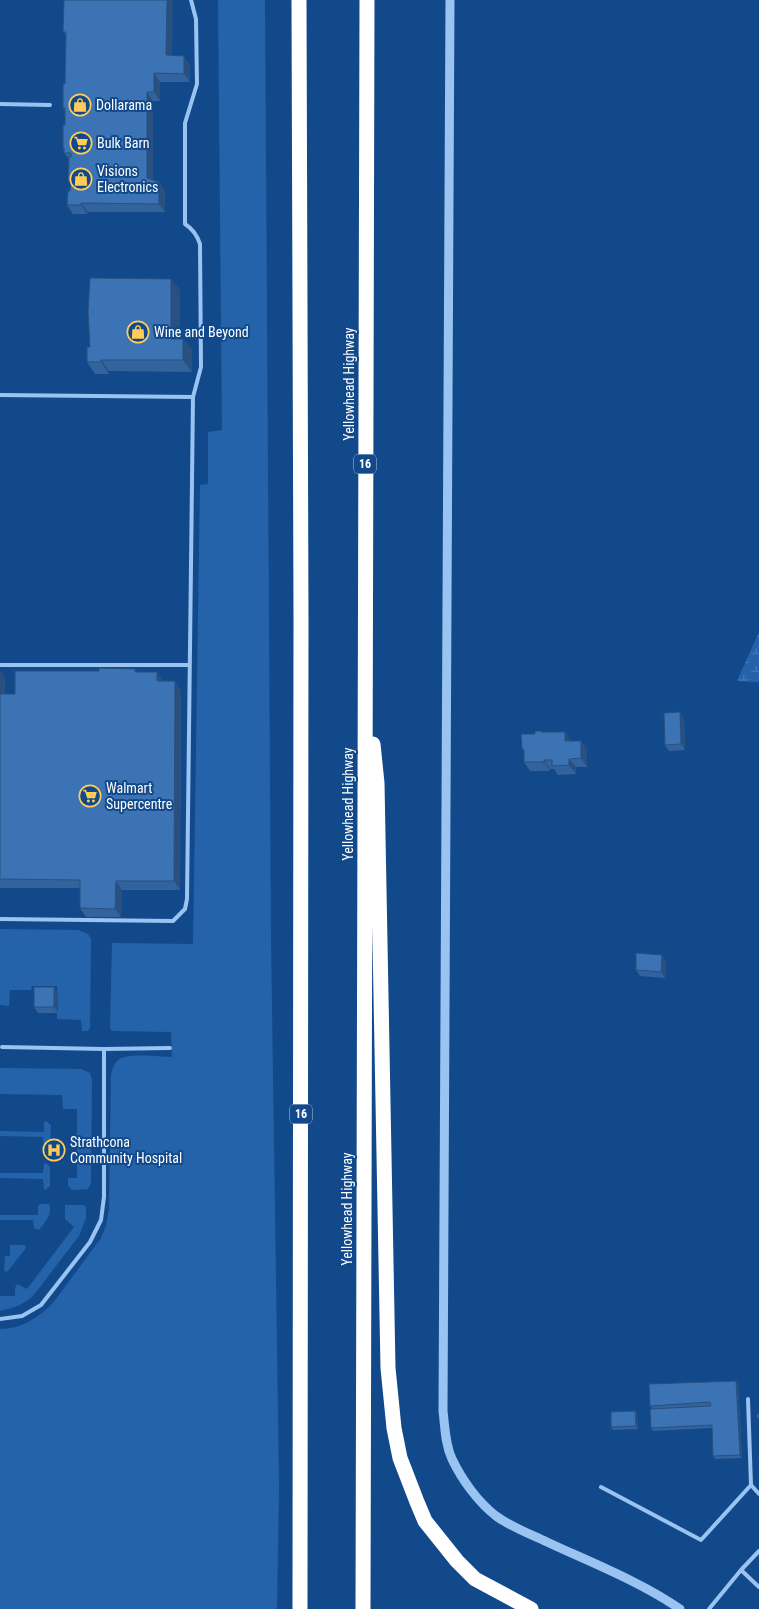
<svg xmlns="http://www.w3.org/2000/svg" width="759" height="1609" font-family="'Roboto Condensed',sans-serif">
<defs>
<pattern id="wetland-marsh" width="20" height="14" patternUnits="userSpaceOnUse" patternTransform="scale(1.25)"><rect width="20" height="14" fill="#2463aa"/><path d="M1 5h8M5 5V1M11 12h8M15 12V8" fill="none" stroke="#457ab7"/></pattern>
</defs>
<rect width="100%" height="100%" fill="#12498b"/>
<path fill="#2463aa" d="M218,0H265L271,940L279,1486L277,1609H0V1329C21,1329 38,1318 53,1303L101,1238L106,1226L109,1208L111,1076C112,1071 113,1065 117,1061C126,1052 158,1057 172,1057L171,1032L112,1031L110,1028L112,943L193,944L200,485L208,484V432L222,430Z
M0,929L78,930L88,934L91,939L90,1027L88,1031H82L81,1020L57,1019V986H32L31,990H10L9,1006L0,1005Z
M0,1068L81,1069L90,1073L92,1080L91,1183L88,1189L72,1190L68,1185V1178H77V1109H63L62,1095L0,1094Z
M46,1121L51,1125L50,1144L46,1148L44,1147L43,1137L0,1136V1131L44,1132V1122Z
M46,1163L50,1167V1186L45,1190L44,1189L43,1179L0,1178V1173H43L44,1164Z
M40,1204H49C53,1214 45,1222 39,1230L34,1228L33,1220H0V1215H38V1206Z
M65,1205H83L86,1207V1218L79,1236L33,1296C23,1305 13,1308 0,1311V1296H15V1288L17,1284L27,1289L74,1227L65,1219Z
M10,1245H25L26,1248L7,1272L4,1270L5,1256H10Z"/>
<path fill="url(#wetland-marsh)" d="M759,632V682L737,681Z"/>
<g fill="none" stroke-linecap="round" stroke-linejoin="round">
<path stroke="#99c3f1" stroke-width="4" d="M0,104L50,105
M0,395L193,397
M0,665H189
M0,919L173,921L185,909L187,899L193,397L201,367L200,244C197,235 193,229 185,224V123L197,84L196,19L191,0
M104,1049L170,1048
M0,1319L22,1316L41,1305L90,1242L101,1220L104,1197V1049L2,1047
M748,1399L751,1485L759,1494
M601,1487L701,1540L751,1485
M741,1570L759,1587
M709,1609L741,1570L759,1551"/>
<path stroke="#99c3f1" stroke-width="9" d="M450,0L443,1411C445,1427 445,1444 452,1459C462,1480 478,1502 496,1516C511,1527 530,1534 547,1542C592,1563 639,1581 680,1609"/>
<path stroke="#fff" stroke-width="15" d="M299,0L301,619L300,1609
M373,744L377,783L388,1368L394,1428L400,1458L417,1502L425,1521L457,1561L475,1579L531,1609
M363,1609L367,0"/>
</g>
<path fill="#33639c" d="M63,32L190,65V82H160V101H153V180L159,182L165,191V212H88L87,214H73L67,205L70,191L71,184L68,181L69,159L64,153V151L63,148L65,125V111L63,108L65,84L66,35Z
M171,279L180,291L179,339H183L192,350V372L109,371V374H95L87,362L90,347Z
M135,669L137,672L163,681L181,690L180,890H122L121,917H86L80,908V888H0V671L5,678V694H15L99,671Z
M684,718L685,750L669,751L665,745Z
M541,731L542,732H565L571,741H581L587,750V767H576V774L558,775L554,769H550V771H530L524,762V752L522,749L535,734Z
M666,961L665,978L640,976L636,970Z
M58,993V1013H38L34,1007Z
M738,1384L742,1458L715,1459L713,1456L712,1428L653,1431L651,1428L652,1408L650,1406Z
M635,1411L637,1414L638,1429L613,1430L611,1427Z"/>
<path fill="#29507f" d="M167,0H173L172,64L166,55Z
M184,56L190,65V82L184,74Z
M154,73L160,82V101L154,92Z
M147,92L153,101V187L147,178Z
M159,182L165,191V212L159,204Z
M81,203L88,212L87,214L81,205Z
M171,279L180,291L179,350L171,339Z
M183,339L192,350V372L183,360Z
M101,360L109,371V374L101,362Z
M0,671L5,678V703L0,696Z
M157,672L163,681H157Z
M175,681L181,690L180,890L174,881Z
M680,712L684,718L685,750L681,744Z
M565,732L571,741V750L565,741Z
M581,741L587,750V767L581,758Z
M569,759L576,767V774L569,765Z
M544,760L550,769V771L544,762Z
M116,881L122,890L121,917L115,909Z
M662,955L666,961L665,978L661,972Z
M54,987L58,993V1013L54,1007Z
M736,1381L738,1384L742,1458L740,1455Z
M635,1411L637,1414L638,1429L636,1426Z"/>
<path fill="#3b73b5" stroke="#29507f" d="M64,0H167L166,55L184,56V74L154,73V92H147V178L159,182V204L81,203V205H67L68,191H70L71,181H68L69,157H71V153H64V148H63V125H65V108H63V84H65L66,32H63Z
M90,278L171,279V339H183V360H101V362H87V347H90L88,312Z
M99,668L135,669V672H157V681H175L174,881H116L115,909L80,908V880L0,879V694H15V671H99Z
M680,712L681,744L665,745L664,713Z
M535,731H541V732H565V741H581V758L569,759V765L552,766V760H544V762H524V749H522L521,734H535Z
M636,953L662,955L661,972L636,970Z
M34,987H54V1007H34Z
M736,1381L740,1455L713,1456L712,1425L651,1428L650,1409L711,1406L710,1402L650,1406L649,1384Z
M635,1411L636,1426L611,1427V1412Z
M759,1413V1419L756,1416Z"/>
<defs>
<g id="shop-ring" transform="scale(1.125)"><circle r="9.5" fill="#12498b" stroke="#ffcc59" stroke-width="1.5"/><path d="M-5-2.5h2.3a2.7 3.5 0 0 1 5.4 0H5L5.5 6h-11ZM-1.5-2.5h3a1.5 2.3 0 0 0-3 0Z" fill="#ffcc59"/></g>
<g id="supermarket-ring" transform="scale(1.125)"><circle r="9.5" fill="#12498b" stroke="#ffcc59" stroke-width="1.5"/><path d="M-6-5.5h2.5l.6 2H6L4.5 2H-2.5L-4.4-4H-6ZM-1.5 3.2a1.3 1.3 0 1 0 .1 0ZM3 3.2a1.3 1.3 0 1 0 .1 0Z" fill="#ffcc59"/></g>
<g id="hospital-ring" transform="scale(1.125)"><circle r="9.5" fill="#12498b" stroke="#ffcc59" stroke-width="1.5"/><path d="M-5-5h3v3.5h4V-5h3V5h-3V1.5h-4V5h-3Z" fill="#ffcc59"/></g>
</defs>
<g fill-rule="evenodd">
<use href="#shop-ring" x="80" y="105"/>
<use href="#supermarket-ring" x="81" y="143"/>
<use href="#shop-ring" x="81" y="179"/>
<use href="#shop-ring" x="138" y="332"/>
<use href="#supermarket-ring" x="90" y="796"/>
<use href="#hospital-ring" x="54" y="1150"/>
</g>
<g text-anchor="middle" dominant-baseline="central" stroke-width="4" stroke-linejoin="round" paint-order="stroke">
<g fill="#12498b" stroke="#b8c8dc" stroke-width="1">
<rect x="354" y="454.5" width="22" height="19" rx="4"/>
<rect x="290" y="1104.5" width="22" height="19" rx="4"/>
</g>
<g font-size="12" font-weight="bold" fill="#fff">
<text x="365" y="464">16</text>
<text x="301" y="1114">16</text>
</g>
<g font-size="14" fill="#fff" stroke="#12498b" text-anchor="start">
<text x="96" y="105">Dollarama</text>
<text x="97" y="143">Bulk Barn</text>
<text x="97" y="171">Visions<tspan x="97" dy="16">Electronics</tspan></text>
<text x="154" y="332">Wine and Beyond</text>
<text x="106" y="788">Walmart<tspan x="106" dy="16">Supercentre</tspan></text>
<text x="70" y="1142">Strathcona<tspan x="70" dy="16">Community Hospital</tspan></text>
</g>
<g font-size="14" fill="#fff" stroke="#12498b">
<text transform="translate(349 384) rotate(-90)">Yellowhead Highway</text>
<text transform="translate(348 804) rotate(-90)">Yellowhead Highway</text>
<text transform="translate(347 1209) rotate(-90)">Yellowhead Highway</text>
</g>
</g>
</svg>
